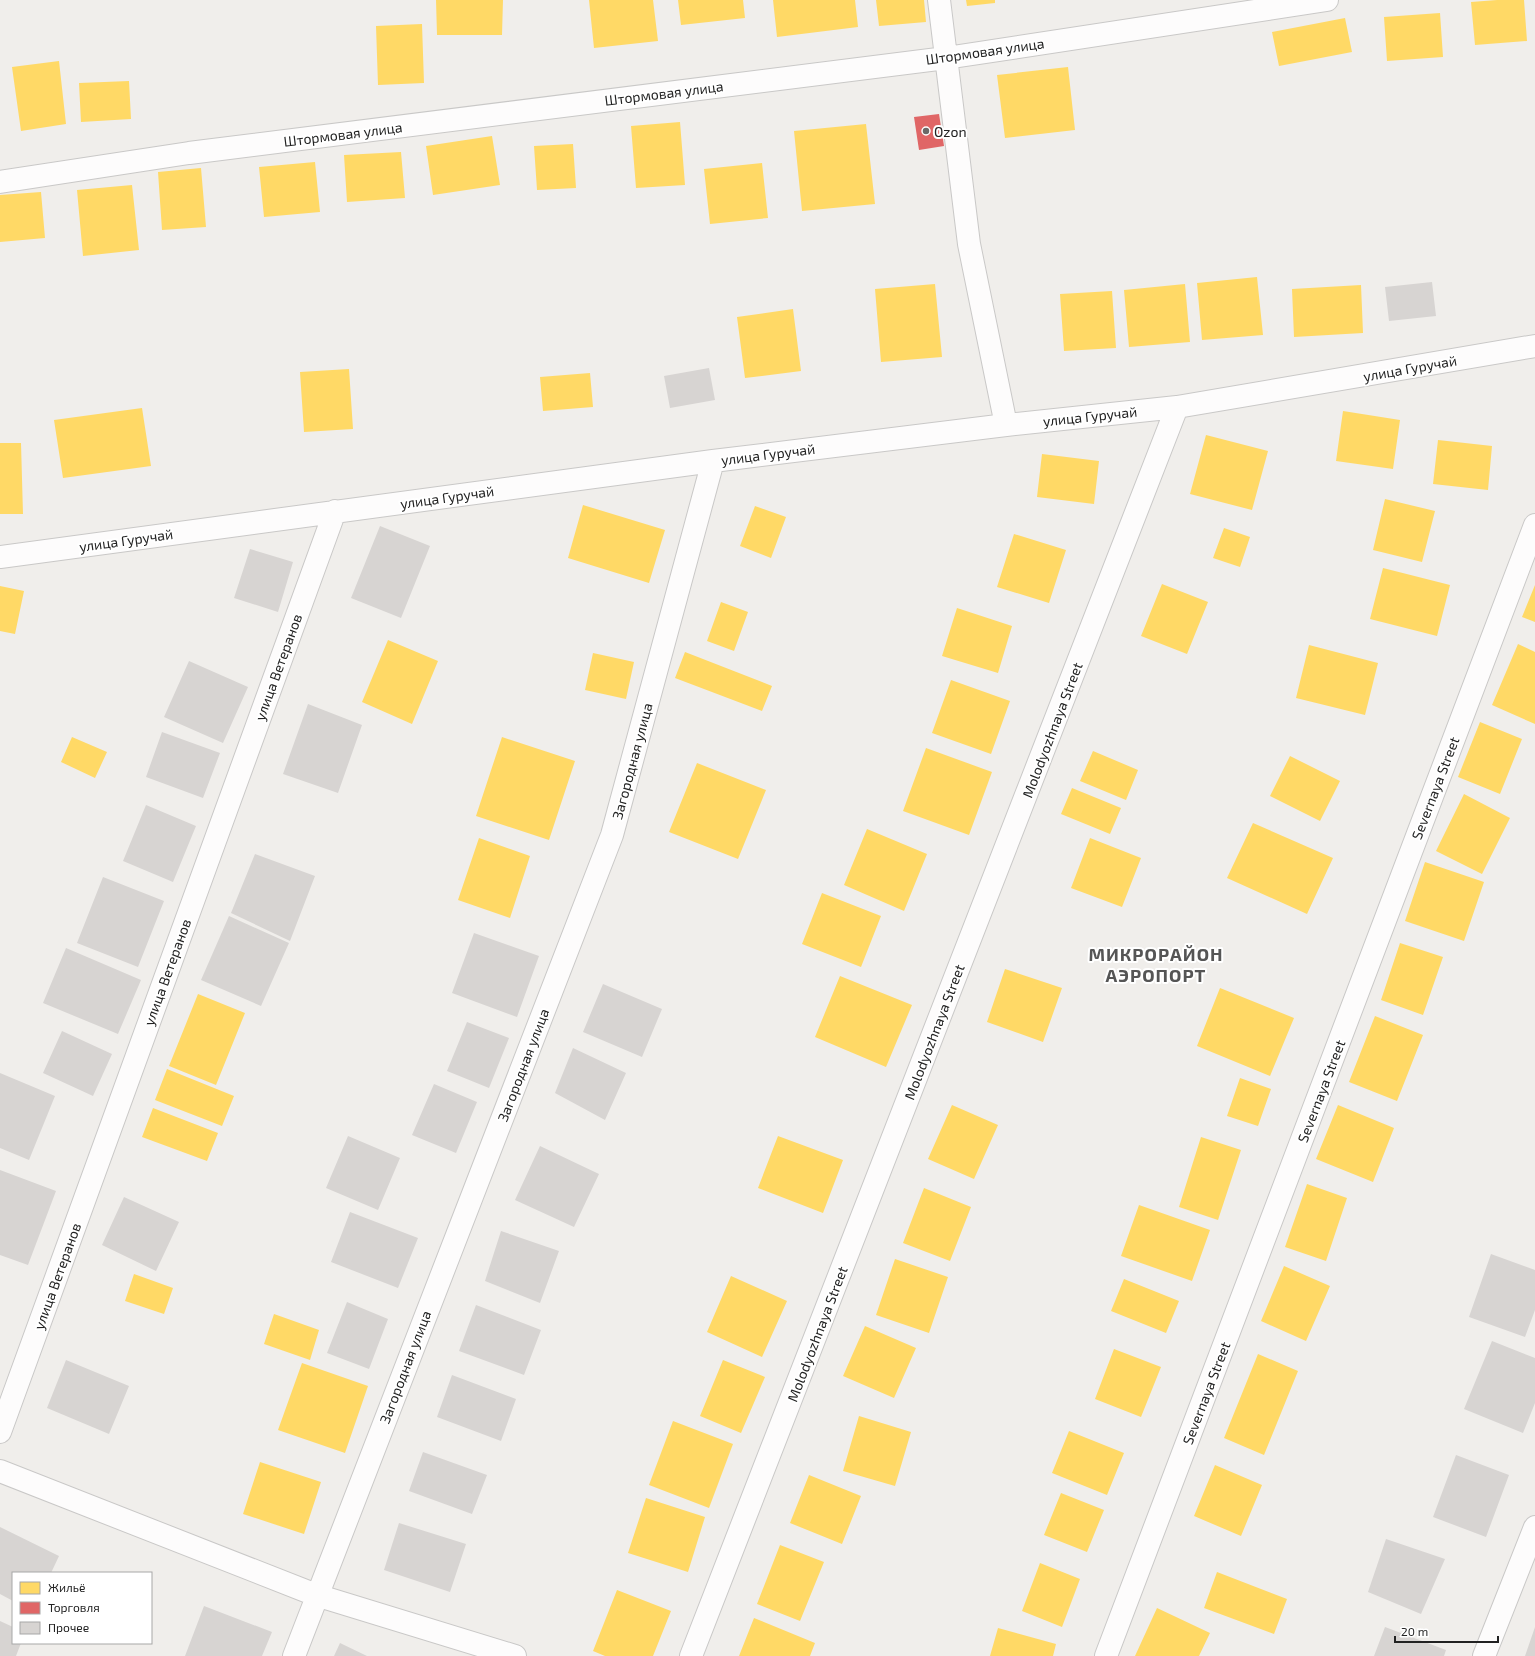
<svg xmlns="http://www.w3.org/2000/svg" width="1535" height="1656" font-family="'Exo 2',sans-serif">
<rect width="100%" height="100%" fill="#f0eeeb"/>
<path fill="#ffd966" d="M436,0H503L502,35H437Z
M589,0H653L658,41L594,48Z
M678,0H743L745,18L681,25Z
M773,0H855L858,27L777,37Z
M876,0H924L926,22L879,26Z
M966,0H995V3L967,6Z
M1497,0H1524L1527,41L1475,45L1471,2Z
M1440,13L1443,57L1387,61L1384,17Z
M1345,18L1352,52L1279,66L1272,32Z
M422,24L424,83L378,85L376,26Z
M59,61L66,124L21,131L12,67Z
M1068,67L1075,130L1005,138L997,75Z
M129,81L131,119L81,122L79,83Z
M680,122L685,185L636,188L631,126Z
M866,124L875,204L802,211L794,131Z
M492,136L500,185L433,195L426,146Z
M573,144L576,188L537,190L534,146Z
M401,152L405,198L347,202L344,155Z
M315,162L320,212L264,217L259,167Z
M762,163L768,218L710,224L704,169Z
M201,168L206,227L162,230L158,172Z
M132,185L139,250L83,256L77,190Z
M41,192L45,238L0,242V195Z
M1257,277L1263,335L1202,340L1197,283Z
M935,284L942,357L881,362L875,289Z
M1185,284L1190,342L1129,347L1124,290Z
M1361,285L1363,333L1294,337L1292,289Z
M1112,291L1116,348L1064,351L1060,294Z
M793,309L801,371L745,378L737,317Z
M349,369L353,429L304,432L300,372Z
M590,373L593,407L543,411L540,377Z
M142,408L151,466L63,478L54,420Z
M1343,411L1400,420L1393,469L1336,461Z
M1206,435L1268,451L1252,510L1190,494Z
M1438,440L1492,446L1488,490L1433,484Z
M0,443H21L23,514H0Z
M1042,454L1099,461L1094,504L1037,497Z
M1385,499L1435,511L1422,562L1373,550Z
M583,505L665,530L649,583L568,558Z
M755,506L786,517L771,558L740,546Z
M1224,528L1250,537L1240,567L1213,558Z
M1014,534L1066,550L1049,603L997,587Z
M1383,568L1450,585L1437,636L1370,619Z
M1162,584L1208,602L1187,654L1141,636Z
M1535,585V622L1522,617Z
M0,586L24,591L15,634L0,631Z
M721,602L748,612L734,651L707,641Z
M957,608L1012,626L998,673L942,656Z
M388,640L438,661L412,724L362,702Z
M1518,644L1535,652V724L1492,705Z
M1309,645L1378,663L1365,715L1296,698Z
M685,652L772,686L762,711L675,678Z
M593,653L634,662L626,699L585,690Z
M951,680L1010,701L991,754L932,733Z
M1480,722L1522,739L1500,794L1458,777Z
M72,737L107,752L95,778L61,762Z
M502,737L575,761L549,840L476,816Z
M926,748L992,772L969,835L903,811Z
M1093,751L1138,770L1126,800L1080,781Z
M1290,756L1340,781L1320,821L1270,796Z
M697,763L766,790L738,859L669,832Z
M1072,788L1121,808L1110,834L1061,814Z
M1464,794L1510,818L1482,874L1436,851Z
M1253,823L1333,858L1307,914L1227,878Z
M867,829L927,854L904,911L844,885Z
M479,838L530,856L510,918L458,900Z
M1090,838L1141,858L1122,907L1071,888Z
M1425,862L1484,882L1464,941L1405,921Z
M822,893L881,916L861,967L802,944Z
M1400,943L1443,957L1423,1015L1381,1000Z
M1005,969L1062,988L1043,1042L987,1022Z
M840,976L912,1005L886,1067L815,1037Z
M1220,988L1294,1018L1270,1076L1197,1046Z
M198,994L245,1013L216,1085L169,1066Z
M1375,1016L1423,1035L1397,1101L1349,1082Z
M167,1069L234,1096L222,1126L155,1100Z
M1240,1078L1271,1089L1258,1126L1227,1116Z
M952,1105L998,1125L974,1179L928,1159Z
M1338,1105L1394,1128L1373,1182L1316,1159Z
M153,1108L218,1133L207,1161L142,1137Z
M778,1136L843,1160L823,1213L758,1188Z
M1201,1137L1241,1150L1218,1220L1179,1207Z
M1307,1184L1347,1198L1326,1261L1285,1247Z
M924,1188L971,1207L950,1261L903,1243Z
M1139,1205L1210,1230L1192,1281L1121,1256Z
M895,1259L948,1277L929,1333L876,1315Z
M1284,1266L1330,1286L1306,1341L1261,1321Z
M134,1274L173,1288L164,1314L125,1301Z
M731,1276L787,1301L762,1357L707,1332Z
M1124,1279L1179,1301L1166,1333L1111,1311Z
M274,1314L319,1330L310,1360L264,1344Z
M865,1326L916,1348L894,1398L843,1376Z
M1114,1349L1161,1367L1141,1417L1095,1399Z
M1258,1354L1298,1371L1264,1455L1224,1438Z
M723,1360L765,1377L741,1433L700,1416Z
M302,1363L368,1386L345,1453L278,1430Z
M859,1416L911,1432L895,1486L843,1471Z
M673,1421L733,1444L709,1508L649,1485Z
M1069,1431L1124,1453L1107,1495L1052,1473Z
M260,1462L321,1482L304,1534L243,1514Z
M1215,1465L1262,1485L1241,1536L1194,1516Z
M809,1475L861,1496L842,1544L790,1523Z
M1061,1493L1104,1510L1087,1552L1044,1535Z
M646,1498L705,1517L688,1572L628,1553Z
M780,1545L824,1562L800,1621L757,1604Z
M1040,1563L1080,1579L1062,1627L1022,1611Z
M1217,1572L1287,1599L1274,1634L1204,1608Z
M617,1590L671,1611L653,1656H605L593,1651Z
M1157,1608L1210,1633L1199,1656H1135Z
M754,1618L815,1643L810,1656H739Z
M998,1628L1056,1644L1053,1656H990Z"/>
<path fill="#e06666" d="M939,114L944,146L919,150L914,117Z"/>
<path fill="#d7d4d2" d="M1432,282L1436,316L1389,321L1385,287Z
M709,368L715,400L670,408L664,376Z
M380,526L430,546L401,618L351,598Z
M250,549L293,562L278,612L234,598Z
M189,661L248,687L223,743L164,717Z
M308,704L362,725L338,793L283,774Z
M162,732L220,753L203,798L146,777Z
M146,805L196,826L173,882L123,861Z
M255,854L315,876L290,941L231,913Z
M103,877L164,901L138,967L77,943Z
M229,916L289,943L261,1006L201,980Z
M474,933L539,956L517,1017L452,993Z
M66,948L141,980L118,1034L43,1003Z
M603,984L662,1009L642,1057L583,1032Z
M467,1022L509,1038L489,1088L447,1071Z
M62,1031L112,1054L93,1096L43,1073Z
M573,1048L626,1073L605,1120L555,1093Z
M0,1073L55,1096L29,1160L0,1148Z
M434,1084L477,1102L456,1153L412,1135Z
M348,1136L400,1158L378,1210L326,1188Z
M540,1146L599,1174L574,1227L515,1200Z
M0,1170L56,1191L28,1265L0,1255Z
M124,1197L179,1222L156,1271L102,1245Z
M350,1212L418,1238L398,1288L331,1262Z
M501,1231L559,1251L540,1303L485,1281Z
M1491,1254L1535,1270V1310L1525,1337L1469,1317Z
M347,1302L388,1319L369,1369L327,1353Z
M476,1305L541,1330L524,1375L459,1351Z
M1492,1341L1535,1358V1403L1523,1433L1464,1409Z
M66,1360L129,1386L109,1434L47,1408Z
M452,1375L516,1399L501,1441L437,1417Z
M423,1452L487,1475L472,1514L409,1491Z
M1456,1455L1509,1475L1486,1537L1433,1517Z
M399,1523L466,1544L450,1592L384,1570Z
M0,1527L59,1556L51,1573H13V1601L0,1594Z
M1386,1539L1445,1559L1421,1614L1368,1592Z
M204,1606L272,1632L262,1656H185Z
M0,1621L13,1627V1643H21L16,1656H0Z
M1385,1627L1446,1650L1444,1656H1374Z
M1535,1627V1656H1525Z
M340,1643L367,1656H334Z"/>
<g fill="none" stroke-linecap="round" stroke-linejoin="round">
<g stroke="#c9c8c7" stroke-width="24">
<path id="street" d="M939,0L969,244L1006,425
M0,182L189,153L946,58L1327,0
M0,557L713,461L1006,425L1177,407L1535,346
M0,1432L335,511
M0,1471L316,1595L515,1656
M294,1656L612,835L713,461
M691,1656L1177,407
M1106,1656L1535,525
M1484,1656L1535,1527"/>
</g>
<use href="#street" stroke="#fdfcfc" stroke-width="22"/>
</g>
<circle fill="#6a6968" stroke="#fff" stroke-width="1.5" cx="926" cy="131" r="4"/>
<g text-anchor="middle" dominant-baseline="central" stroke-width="4" stroke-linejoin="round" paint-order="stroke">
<g font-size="14" fill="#222" stroke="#fff">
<text transform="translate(985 51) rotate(-8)">Штормовая улица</text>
<text transform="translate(664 93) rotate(-7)">Штормовая улица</text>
<text transform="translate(343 134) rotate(-7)">Штормовая улица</text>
<text transform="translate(1410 368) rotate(-10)">улица Гуручай</text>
<text transform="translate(1090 416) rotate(-6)">улица Гуручай</text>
<text transform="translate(768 454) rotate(-7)">улица Гуручай</text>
<text transform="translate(447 497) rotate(-8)">улица Гуручай</text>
<text transform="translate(126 540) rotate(-8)">улица Гуручай</text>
<text transform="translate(278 667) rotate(-70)">улица Ветеранов</text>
<text transform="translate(1052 730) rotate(-69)">Molodyozhnaya Street</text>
<text transform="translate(632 761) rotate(-75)">Загородная улица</text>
<text transform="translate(1435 788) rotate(-69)">Severnaya Street</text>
<text transform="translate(167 972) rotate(-70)">улица Ветеранов</text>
<text transform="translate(934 1032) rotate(-69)">Molodyozhnaya Street</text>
<text transform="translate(523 1065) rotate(-69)">Загородная улица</text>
<text transform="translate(1321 1091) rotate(-69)">Severnaya Street</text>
<text transform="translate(57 1276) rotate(-70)">улица Ветеранов</text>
<text transform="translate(817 1334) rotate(-69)">Molodyozhnaya Street</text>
<text transform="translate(405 1367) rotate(-69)">Загородная улица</text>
<text transform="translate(1206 1393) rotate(-69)">Severnaya Street</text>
</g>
<g font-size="14" fill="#222" stroke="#fff" text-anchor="start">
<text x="934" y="131">Ozon</text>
</g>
<g font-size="18" font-weight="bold" letter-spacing="1" fill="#555" stroke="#fff">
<text x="1156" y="954">МИКРОРАЙОН<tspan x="1156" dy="21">АЭРОПОРТ</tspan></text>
</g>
</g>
<rect x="12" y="1572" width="140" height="72" fill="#ffffff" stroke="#a7a7a7"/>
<rect x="20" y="1582" width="20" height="12" fill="#ffd966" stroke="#a7a7a7"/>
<text x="48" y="1592" font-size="12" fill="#222222">Жильё</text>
<rect x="20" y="1602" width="20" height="12" fill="#e06666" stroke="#a7a7a7"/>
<text x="48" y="1612" font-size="12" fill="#222222">Торговля</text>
<rect x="20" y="1622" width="20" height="12" fill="#d7d4d2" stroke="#a7a7a7"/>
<text x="48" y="1632" font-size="12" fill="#222222">Прочее</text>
<path d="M1395 1636v6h103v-6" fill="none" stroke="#222222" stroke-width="2"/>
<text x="1401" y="1636" font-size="12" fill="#222222" stroke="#ffffff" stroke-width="3" paint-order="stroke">20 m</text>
</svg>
